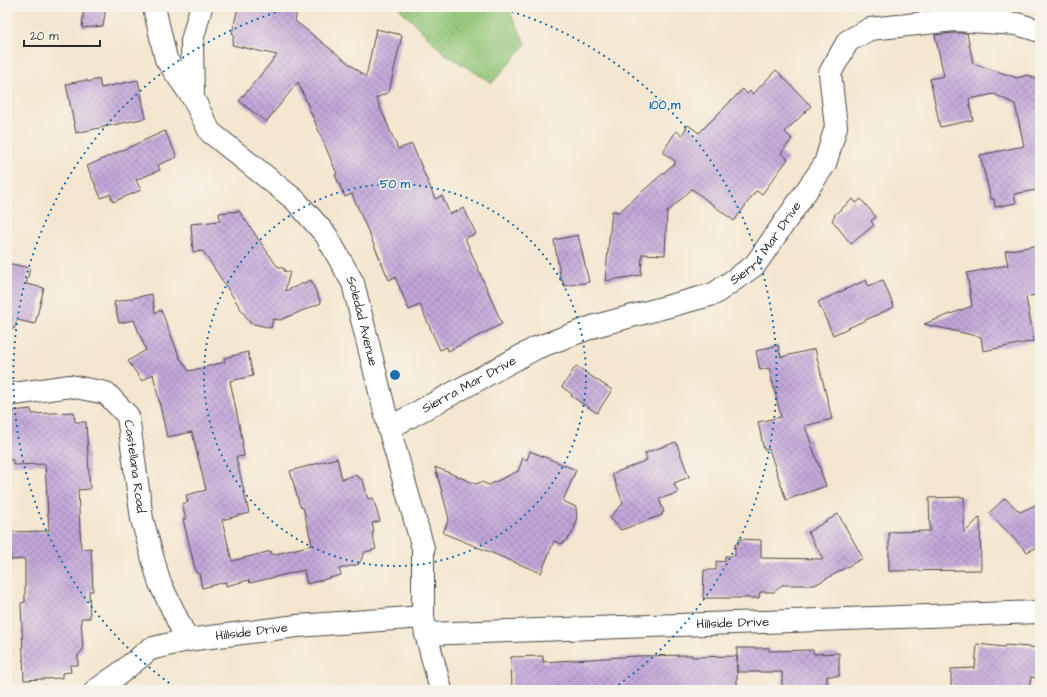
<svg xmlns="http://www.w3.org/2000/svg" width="1047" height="697" font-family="'Architects Daughter',sans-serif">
<defs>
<pattern id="grass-dots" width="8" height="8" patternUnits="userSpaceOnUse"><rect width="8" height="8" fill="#94c87a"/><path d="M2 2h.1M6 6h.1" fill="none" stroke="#79a364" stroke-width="1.8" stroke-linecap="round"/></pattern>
<pattern id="building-cross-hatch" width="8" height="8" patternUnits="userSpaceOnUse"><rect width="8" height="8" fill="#c2a6d9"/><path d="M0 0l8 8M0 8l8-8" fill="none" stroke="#9e87b0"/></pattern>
</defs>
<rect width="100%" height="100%" fill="#f7f3e8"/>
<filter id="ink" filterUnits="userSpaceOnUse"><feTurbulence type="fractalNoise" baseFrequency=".025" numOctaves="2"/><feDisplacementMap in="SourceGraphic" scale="8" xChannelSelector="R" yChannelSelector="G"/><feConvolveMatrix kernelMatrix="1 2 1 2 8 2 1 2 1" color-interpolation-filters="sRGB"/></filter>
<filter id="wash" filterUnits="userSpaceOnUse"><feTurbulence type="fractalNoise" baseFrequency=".012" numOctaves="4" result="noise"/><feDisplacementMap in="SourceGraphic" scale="16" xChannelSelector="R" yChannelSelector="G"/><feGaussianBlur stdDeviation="0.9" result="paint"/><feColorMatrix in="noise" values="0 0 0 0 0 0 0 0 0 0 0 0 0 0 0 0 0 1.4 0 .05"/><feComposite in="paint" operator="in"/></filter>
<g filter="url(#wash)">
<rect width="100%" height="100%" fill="#f4e6cf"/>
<path fill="url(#grass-dots)" stroke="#607a52" d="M398,7H507L526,44L492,83L444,53Z"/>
<g id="blocks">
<path fill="url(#building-cross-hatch)" d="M84,7H106L103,26L82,28Z
M238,7H298L295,21L366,77L376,29L402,35L389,92L376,98L398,149L412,144L435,199L442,196L450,214L464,208L476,234L465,238L502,324L448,351L447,347L440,350L420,305L409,310L395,277L389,280L352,194L345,197L335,175L337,174L298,82L266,122L239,101L277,55L232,45L234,35L232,34Z
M954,33H967L973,63L1017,78L1027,75L1040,80V183L1036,190L1014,194L1016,203L995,207L994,199H991L980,155L1024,146L1015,104L994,94L969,99L973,120L940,127L930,79L944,76L935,35Z
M776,70L811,106L785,132L792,139L781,153L788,159L762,194L756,191L734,221L692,189L667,212L665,255L642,254L641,275L605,281L612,211L619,212L676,162L663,152L676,131L682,135L688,125L699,133L743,89L747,94L750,91L753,94Z
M99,79L101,88L138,80L146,118L76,133L66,84L87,80V82Z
M165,131L177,157L158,165L160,170L136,180L141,190L113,202L110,194L101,198L87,166Z
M853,199L856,203L861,199L876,217L871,221L874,225L851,244L832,220L835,216L834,215Z
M239,211L277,266L285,269L284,271L290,272L285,291L311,280L321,303L280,320L273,319L271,328L250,323L203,251L193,252L191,224L220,221L219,213Z
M578,235L589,282L564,286L563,280L561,281L554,240Z
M1040,245V294L1026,297L1034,341L983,351L981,337L924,324L972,306L967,273L1008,265L1005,251Z
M7,263L30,268L26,284L44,288L35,324L17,320L14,329L7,328Z
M866,280L868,286L883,280L894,307L833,335L818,302Z
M152,294L155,313L161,310L180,358L189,371L225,362L224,358L248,352L253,376L230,381L243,443H242L244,456L236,457L249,513L222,520L232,561L271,551L272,555L312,545L303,507L301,508L299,503L290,471L337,458L342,479L355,475L363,480L368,499L373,498L380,521L372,523L374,532L372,533L376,549L365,552L359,564L339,569L341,575L307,584L304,570L250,583L249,580L226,586V582L202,588L199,573H196L183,519H186L182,504L188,502L186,495L206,490L192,432L167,437L153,374L142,381L128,361L146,350L134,320L119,323L114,302Z
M778,345L781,357L815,349L832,419L805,426L826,486L786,500L769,449L764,450L758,422L781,417L769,368L760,370L756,351Z
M576,366L612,390L597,413L571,396L572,394L562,387Z
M31,409L32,414L74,412L75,422H86L90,489L78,490L81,549L91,548L93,591H89L90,618H81L83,650L78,655V665H70L71,672L62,673V678L24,680L21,603L25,602V559L11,560L10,532L49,531L45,464L13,465V460H7V420L12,419V411Z
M676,442L689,477L674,483L678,493L659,499L664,512L662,513V515L621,530L610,518L623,503L612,474L647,460L645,453Z
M530,451L576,470L563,501L576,507L577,521L572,534L562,544L554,541L541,573L443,533L449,518L435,467L476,484L481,482L489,485L518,471L523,458L527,460Z
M964,497V533L980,517L981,570L889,571V532L930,531L929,498Z
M1005,498L1020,512L1040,503V546L1027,552L989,513Z
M838,514L863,558L815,585H782L774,592H760L759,598H703L704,570H716V561L725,562V556H735V544H739V539L761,540V558L823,559L808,532Z
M977,644L1004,647L1005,645L1040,648V678L1031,677L1029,690H951V669L975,668Z
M737,648H769V651L813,650L814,654L839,653V676H827V690H782V672H737Z
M692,655V657L737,656V690H512L511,657L543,656V662L637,656Z"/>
</g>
</g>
<g filter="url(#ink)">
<use href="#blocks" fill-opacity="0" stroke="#494744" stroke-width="1"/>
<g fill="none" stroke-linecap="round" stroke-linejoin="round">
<g stroke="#494744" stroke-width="24">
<g id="minor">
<path d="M154,7L166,59L193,98"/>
<path id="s1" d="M7,395L70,386L106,393L128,416L142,519L159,581L187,640"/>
<path id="s2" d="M389,428L536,348L595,326L714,294L755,265L825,164L836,127L830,73L848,41L870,29L954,20L1017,24L1040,31"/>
<path id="s3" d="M441,690L426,634L1040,612"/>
</g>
</g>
<g stroke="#494744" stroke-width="24">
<g id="tertiary">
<path id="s4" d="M201,7L192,41L193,98L210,132L295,200L326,235L353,283L389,428L423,548V617L426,634"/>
<path id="s5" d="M96,690L119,674L150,649L187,640L297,626L423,617"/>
</g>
</g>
<use href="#minor" stroke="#fff" stroke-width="22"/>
<use href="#tertiary" stroke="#fff" stroke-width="22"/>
</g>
</g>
<g fill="none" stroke="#1f6fb2" stroke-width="2" stroke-dasharray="2 4">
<circle cx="395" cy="375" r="191"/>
<path d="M179 690A382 382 0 0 1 290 8M500 8A382 382 0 0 1 611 690"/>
</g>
<g text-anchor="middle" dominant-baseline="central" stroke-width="3" stroke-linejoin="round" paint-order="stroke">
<g font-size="13" fill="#2b2b2b" stroke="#f7f3e8">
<text stroke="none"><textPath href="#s2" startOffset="427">Sierra Mar Drive</textPath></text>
<text stroke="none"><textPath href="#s4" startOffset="380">Soledad Avenue</textPath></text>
<text stroke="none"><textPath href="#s2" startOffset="91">Sierra Mar Drive</textPath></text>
<text stroke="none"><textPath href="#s1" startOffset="183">Castellana Road</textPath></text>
<text stroke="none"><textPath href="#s3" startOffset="365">Hillside Drive</textPath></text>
<text stroke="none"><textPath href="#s5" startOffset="171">Hillside Drive</textPath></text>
</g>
</g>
<circle cx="395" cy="375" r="6" fill="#1f6fb2" stroke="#f7f3e8" stroke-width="2"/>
<g font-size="12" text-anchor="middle" font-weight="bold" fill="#1f6fb2" stroke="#f7f3e8" stroke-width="3" stroke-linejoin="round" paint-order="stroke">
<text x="665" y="109">100 m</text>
<text x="395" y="188">50 m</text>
</g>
<rect width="1047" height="697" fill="none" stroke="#f7f3e8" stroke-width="24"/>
<path d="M24 40v6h76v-6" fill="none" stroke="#2b2b2b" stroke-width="2"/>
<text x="30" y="40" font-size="12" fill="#2b2b2b" stroke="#f7f3e8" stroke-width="3" paint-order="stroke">20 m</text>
</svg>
